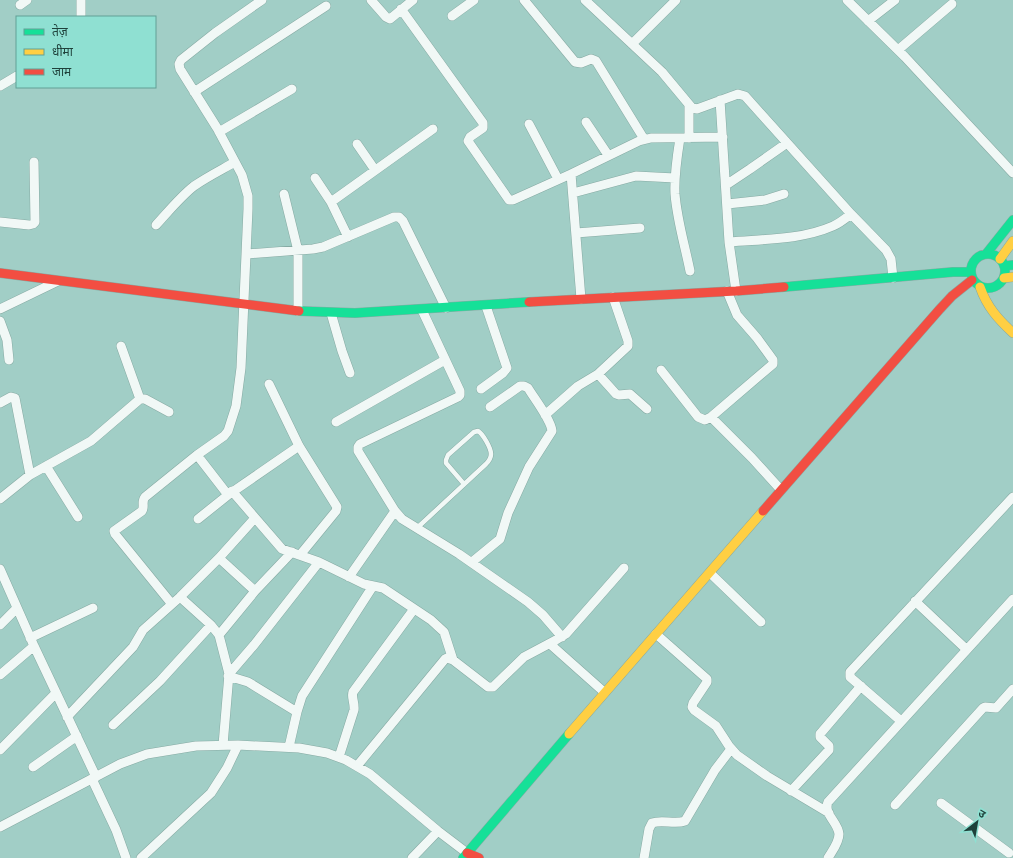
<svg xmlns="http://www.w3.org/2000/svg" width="1013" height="858" font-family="Spectral,'Noto Sans Devanagari',serif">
<rect width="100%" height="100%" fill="#a1cec6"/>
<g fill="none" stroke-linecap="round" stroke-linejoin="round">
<g stroke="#86aaa3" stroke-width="5.5">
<path id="lane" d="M417,528L486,464C489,461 491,458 491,454C491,448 483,434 478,431L474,432L448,455L446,460V463L464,484"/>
</g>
<g stroke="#86aaa3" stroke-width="10">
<path id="street" d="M371,0L386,17L390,19L413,0
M524,0L575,62L581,63L591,59L596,61L644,139
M585,0L662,72L692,108L697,109L738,94L745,96L851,214L886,250L891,259L893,278
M847,0L905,57L1013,173
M20,5L27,0
M401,9L483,123V128L470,137L468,141L509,200H513L571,174L639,141L651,138L723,137
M452,16L474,0
M81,17V0
M868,21L895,0
M632,44L676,0
M898,50L952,4
M0,86L17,76
M194,92L326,6
M720,100L729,242L736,291
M586,122L608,155
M529,124L558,179
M219,132L292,89
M680,138C677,157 674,175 675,194C677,220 685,246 690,271
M689,138V106
M357,144L375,170
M571,174L581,299
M315,178L331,202L348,237
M726,185L750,169L787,143
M573,193L636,176L675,178
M284,194L298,251V311
M331,202L433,129
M727,204L765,200L784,194
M0,222L29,225L33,224L35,222L34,162
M156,225C168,212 180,197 194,186C207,177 221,170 235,162
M576,233L640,228
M729,242C764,239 801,240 833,226C840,223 846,218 851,214
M247,254L313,249L323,247L394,217H399L403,221L446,308
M0,309L58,281
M422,310L460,391V395L458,397L360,444L358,447V451L395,511L402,519L459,554L528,602L543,615L562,637
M331,313L342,351L350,373
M0,321L7,340L9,360
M121,346L140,399
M661,370L698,417L705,420L711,417L773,364V360L757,338L737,315L727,291
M598,374L616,394L619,395L630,394L647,409
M269,384L299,446L337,507L336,511L300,555
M481,389L503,373L507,368L486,306
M0,403L11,397L15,398L30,475
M545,415L578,386L598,374L628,346V341L613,297
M711,417L752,458L781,490
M336,422L445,360
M197,455L228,495
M46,466L78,517
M232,491L282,549L319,562L364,584L383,588L431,620L444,632L453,660
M0,499L30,475L91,441L140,399H145L169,412
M198,519L228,495L299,446
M219,558L255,591
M472,562L500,539L508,513L529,467L552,431C551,420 534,398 528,388L524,386H520L490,407
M0,569L34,646L96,777
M710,573L761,622
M349,577L395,511
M180,597L211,625L219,635L229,674L223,745
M915,601L966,649
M171,603L115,534L114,531L142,511C145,506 141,502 145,497L197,455L224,436L228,431L236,406L241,368L248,209V196L242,175L217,128L180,69L179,64L181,60L215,33L262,0
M0,625L17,608
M656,634L707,679V682L693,703L692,707L694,710L716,726L729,746L737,755L767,776L829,813
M219,635L255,591L292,552
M30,638L93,608
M550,644L604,692
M229,674L254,645L319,562
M0,675L34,646
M228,676L248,682L297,712
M67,717L133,647L143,630L180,597L219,558L255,518
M901,721L850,677V672L1013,497
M113,725L160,681L211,625
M289,747L297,712L302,696L373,586
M0,750L56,693
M339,757L354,710C355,703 351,697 353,692L414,609
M357,766L445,659L447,658L453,660L488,687H493L524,657L556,640L566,634L624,568
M33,767L77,736
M92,779L116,830L126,858
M791,791L829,750V746L820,737V734L861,686
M941,803L1009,853
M895,805L983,708L985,707L996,708L1013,689
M0,827L120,764L147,754L196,746L238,745L299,748L327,753L346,760L370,774L438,831L467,853
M141,858L211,793L227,768L238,745
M412,858L438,831
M644,858L649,829L652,823C663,819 674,825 685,821L715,770L731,749
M828,858C832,851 839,843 839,834C838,822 823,814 828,802L1013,599"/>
</g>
<g stroke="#86aaa3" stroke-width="10">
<path id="fast" d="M971 271a17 17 0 1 1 34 0a17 17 0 1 1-34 0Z
M986,254L1013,220
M1004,266L1013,265
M784,287L953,272H970
M299,311L355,313L529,302
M463,858L569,734"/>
</g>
<g stroke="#86aaa3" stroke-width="10">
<path id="slow" d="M1000,259L1013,241
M1004,278L1013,277
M980,287C987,307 998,319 1013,333
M569,734L763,511"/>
</g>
<g stroke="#86aaa3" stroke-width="10">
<path id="jam" d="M0,273L299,311
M529,302L736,291L784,287
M763,511L939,310L952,296L972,280
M467,853L479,858"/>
</g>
<use href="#lane" stroke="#f1f8f6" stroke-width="4.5"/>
<use href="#street" stroke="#f1f8f6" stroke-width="9"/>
<use href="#fast" stroke="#16e098" stroke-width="9"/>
<use href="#slow" stroke="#ffcf43" stroke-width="9"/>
<use href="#jam" stroke="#f24e42" stroke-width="9"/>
</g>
<rect x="16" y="16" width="140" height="72" fill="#8fe0d2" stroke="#62a096"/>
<rect x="24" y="29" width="20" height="6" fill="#16e098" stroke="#62a096"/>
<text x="52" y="36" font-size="12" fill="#1f413b">तेज़</text>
<rect x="24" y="49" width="20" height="6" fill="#ffcf43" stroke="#62a096"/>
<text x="52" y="56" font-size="12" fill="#1f413b">धीमा</text>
<rect x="24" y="69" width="20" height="6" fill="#f24e42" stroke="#62a096"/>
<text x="52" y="76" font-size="12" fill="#1f413b">जाम</text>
<g transform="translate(977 822) rotate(31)" stroke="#8fe0d2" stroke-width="3" paint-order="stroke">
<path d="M0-3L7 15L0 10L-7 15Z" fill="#1f413b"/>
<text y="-6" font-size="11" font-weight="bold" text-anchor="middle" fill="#1f413b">उ</text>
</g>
</svg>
